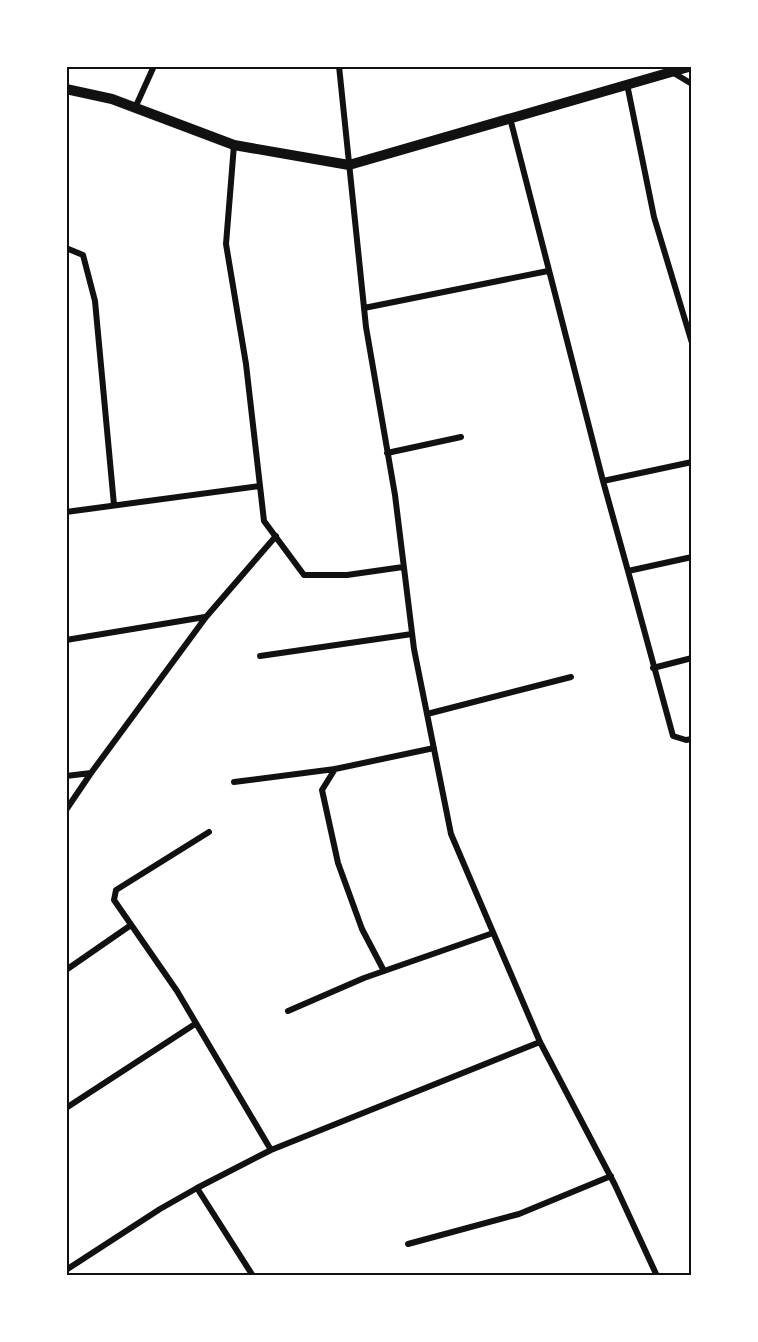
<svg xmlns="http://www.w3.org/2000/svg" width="758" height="1342" font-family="'PT Sans',sans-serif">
<rect width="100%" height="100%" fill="#fff"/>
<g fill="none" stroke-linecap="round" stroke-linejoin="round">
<path stroke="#111" stroke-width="6" d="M339,66L366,327L395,495L414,649L451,834L540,1042L615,1185L657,1276
M672,72L692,84
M627,84L654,217L692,343
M135,108L154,66
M510,118L603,481L692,462
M234,145L226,244L246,364L264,521L304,575H347L403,567
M66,248L83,255L95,301L114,505
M364,308L548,271
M387,453L461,437
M603,481L628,571L692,557
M66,512L260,486
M628,571L673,736L686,740L692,739
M66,640L205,617
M260,656L412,634
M653,668L692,658
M427,714L571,677
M335,769L322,790L338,863L362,929L384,971
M66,776L91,773
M234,782L335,769L434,748
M66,810L91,773L206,617L276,536
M209,832L116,890L114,900L177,991L271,1150
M66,970L131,925
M288,1011L364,978L493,933
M66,1108L195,1024
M197,1188L271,1150L540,1042
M408,1244L519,1214L611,1176
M66,1270L160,1209L197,1188L253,1276"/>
<path stroke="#111" stroke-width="10" d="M66,89L112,99L234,145L349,165L692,66"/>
</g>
<rect width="758" height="1342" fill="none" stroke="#ffffff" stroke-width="135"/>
<rect x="68" y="68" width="622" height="1206" fill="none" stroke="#111" stroke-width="2"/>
</svg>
